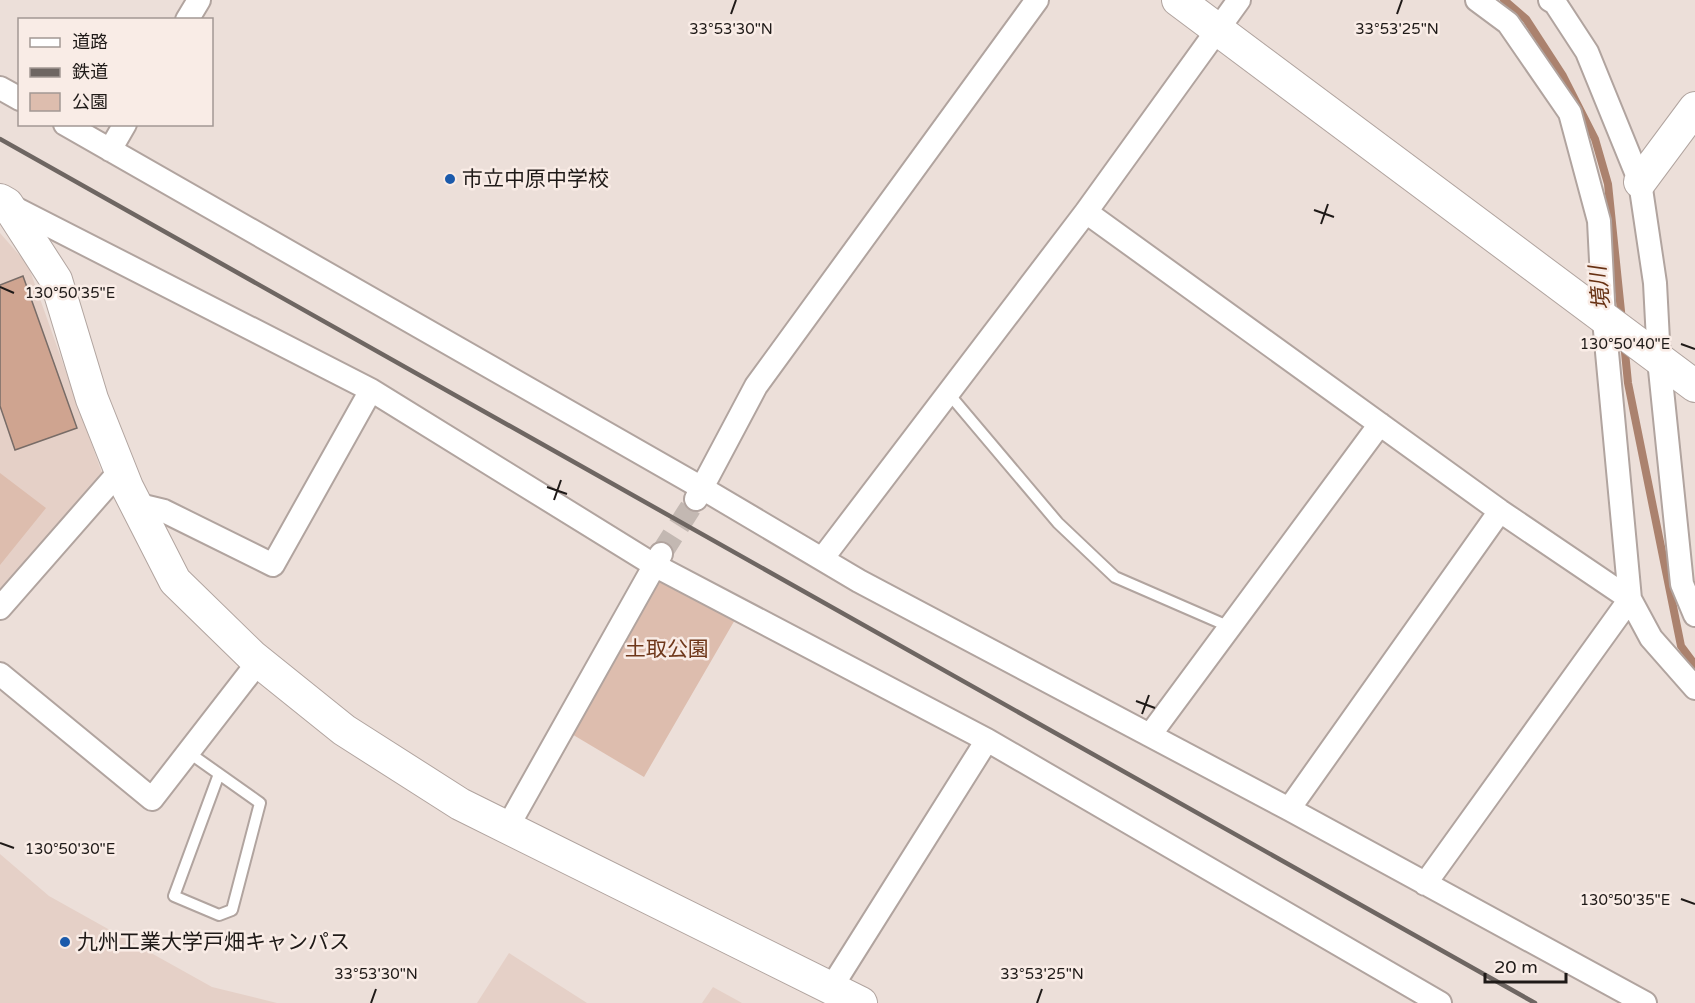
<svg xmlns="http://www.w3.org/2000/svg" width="1695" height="1003" font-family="'Varela Round','Noto Sans JP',sans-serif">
<rect width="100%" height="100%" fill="#ecdfd9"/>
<path fill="#e5d0c7" d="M0,233L28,265L102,473L0,600Z
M0,854L49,896L212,987L277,1003H0Z
M509,953L587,1003H477Z
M713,987L742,1003H702Z"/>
<path fill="#ddbdae" d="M0,473L46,508L0,565Z
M658,575L736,618L644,777L570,733Z"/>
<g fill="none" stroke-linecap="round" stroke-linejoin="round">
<path stroke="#ab826e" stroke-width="8" d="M1504,0L1526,19L1563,76L1595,139L1608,184L1622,321
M1624,342L1628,383L1681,646L1695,665"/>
</g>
<path fill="#cfa490" stroke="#786c67" stroke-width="1.5" d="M23,276L77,428L15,450L0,406V285Z"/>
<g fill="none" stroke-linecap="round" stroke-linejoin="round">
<path stroke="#c3b8b2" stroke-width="22" stroke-dasharray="22 11" stroke-linecap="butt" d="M661,554L696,499"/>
<g stroke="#b1a49f" stroke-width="14">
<path id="lane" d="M949,394L1058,523L1115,577L1230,627
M188,752L260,803L232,910L219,915L174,896L219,774"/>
</g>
<g stroke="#b1a49f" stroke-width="26">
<path id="street" d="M1477,0L1508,23L1570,113L1599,221L1604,320L1630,599L1651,638L1695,688
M1550,0L1555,3L1587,52L1640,182L1655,283L1659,360L1682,584L1695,615
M187,20L199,0
M0,88L20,99
M65,124L702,488L859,581L1289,809L1645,1003
M110,150L125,124
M9,205L371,390L654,565L987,740L1440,1003
M1086,212L1500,511L1630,599L1425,884
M696,499L756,386L1037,0
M135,504L164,511L273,565L371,390
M822,559L1086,212L1239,0
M0,608L120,471
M0,674L152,799L259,661
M1150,735L1380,424
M1289,809L1500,511
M507,828L661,554
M831,988L987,740"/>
</g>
<g stroke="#b1a49f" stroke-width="34">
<path id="secondary" d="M1178,0L1695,386
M1640,182L1695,108
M0,200L7,204L56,280L92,399L127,487L175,581L252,656L344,730L460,804L861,1003"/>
</g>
<use href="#lane" stroke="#fff" stroke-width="10"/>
<use href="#street" stroke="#fff" stroke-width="22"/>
<use href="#secondary" stroke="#fff" stroke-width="32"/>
<path stroke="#6e6662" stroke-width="4.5" d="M0,139L1535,1003"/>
</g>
<path fill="none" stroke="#1f1a18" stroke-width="2" d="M731,14L736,0M1397,14L1402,0M1314,210L1334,217M1321,224L1328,204M0,287L14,293M1681,344L1695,349M547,487L567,494M554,500L561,480M1136,701L1155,708M1142,714L1149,695M0,843L14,848M1681,899L1695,904M371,1003L376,989M1037,1003L1042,989"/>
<g fill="#1b5aab" stroke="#f9ece6" stroke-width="2">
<circle cx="450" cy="179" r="6"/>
<circle cx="65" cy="942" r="6"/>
</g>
<g text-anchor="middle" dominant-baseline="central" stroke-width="5" stroke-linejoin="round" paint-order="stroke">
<g font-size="21" fill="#1f1a18" stroke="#f9ece6" text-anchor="start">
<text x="462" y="179">市立中原中学校</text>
<text x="77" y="942">九州工業大学戸畑キャンパス</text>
</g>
<g font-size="21" fill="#6f381b" stroke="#f9ece6">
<text x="667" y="649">土取公園</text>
</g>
<g font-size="22" font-style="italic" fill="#673113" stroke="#f9ece6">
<text transform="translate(1600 288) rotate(-96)">境川</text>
</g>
</g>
<g font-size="15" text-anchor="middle" fill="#1f1a18" stroke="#f9ece6" stroke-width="5" stroke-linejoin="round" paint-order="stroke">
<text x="731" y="34">33°53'30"N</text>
<text x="1397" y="34">33°53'25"N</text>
<text x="70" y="298">130°50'35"E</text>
<text x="1625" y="349">130°50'40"E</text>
<text x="70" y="854">130°50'30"E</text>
<text x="1625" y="905">130°50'35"E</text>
<text x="376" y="979">33°53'30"N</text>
<text x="1042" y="979">33°53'25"N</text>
</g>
<rect x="18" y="18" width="195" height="108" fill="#f9ece6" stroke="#a29894" stroke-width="1.5"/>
<rect x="30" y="38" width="30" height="9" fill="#ffffff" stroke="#a29894" stroke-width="1.5"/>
<text x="72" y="48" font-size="18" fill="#1f1a18">道路</text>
<rect x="30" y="68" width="30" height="9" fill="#6e6662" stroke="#a29894" stroke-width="1.5"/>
<text x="72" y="78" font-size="18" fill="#1f1a18">鉄道</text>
<rect x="30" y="93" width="30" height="18" fill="#ddbdae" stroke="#a29894" stroke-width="1.5"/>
<text x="72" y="108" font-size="18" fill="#1f1a18">公園</text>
<path d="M1485 973v9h81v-9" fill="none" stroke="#1f1a18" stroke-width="3"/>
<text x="1494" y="973" font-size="18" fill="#1f1a18" stroke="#f9ece6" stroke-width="4.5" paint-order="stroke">20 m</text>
</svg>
